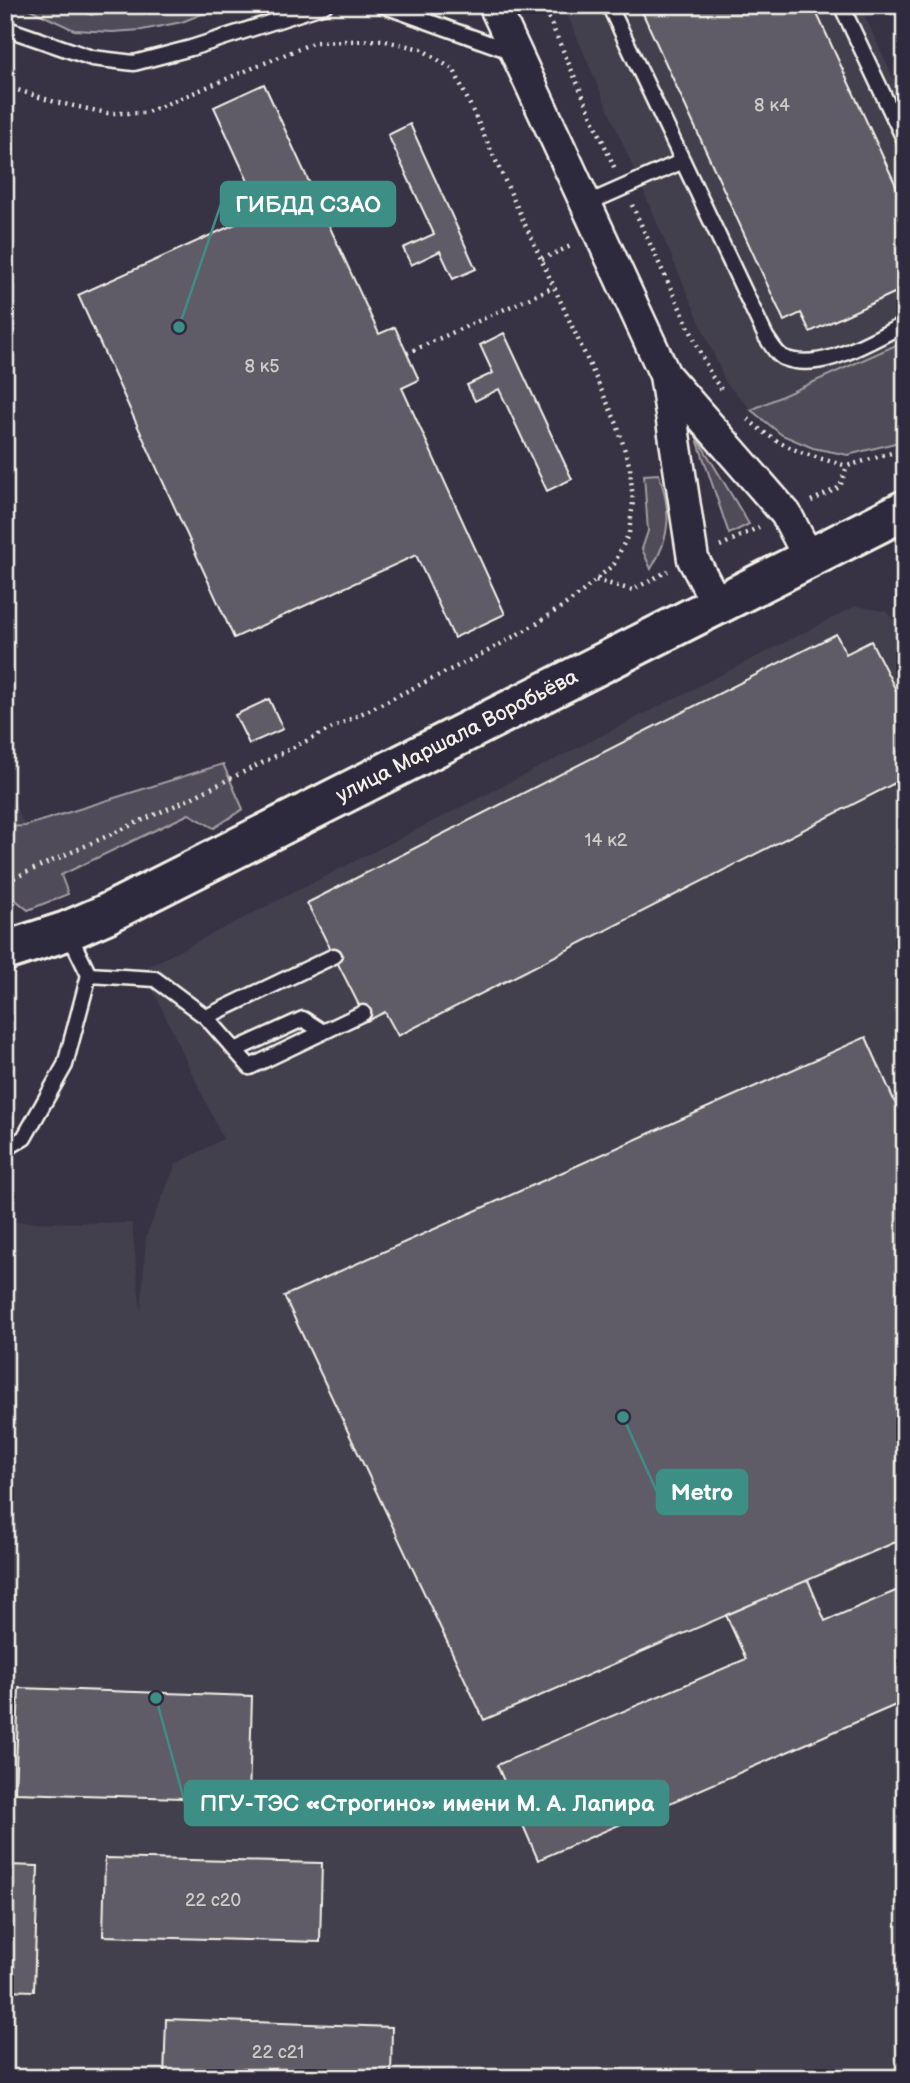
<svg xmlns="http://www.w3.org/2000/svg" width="910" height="2083" font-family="'Balsamiq Sans',sans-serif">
<rect width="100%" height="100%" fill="#373244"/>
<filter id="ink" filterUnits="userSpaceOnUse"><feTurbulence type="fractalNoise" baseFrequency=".0143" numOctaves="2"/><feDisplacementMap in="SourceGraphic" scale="14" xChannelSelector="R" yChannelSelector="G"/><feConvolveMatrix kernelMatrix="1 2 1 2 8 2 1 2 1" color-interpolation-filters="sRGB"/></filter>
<g filter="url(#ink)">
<path fill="#433f4e" d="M563,5H860L905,104V341L751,410L726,383Z
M856,606L885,611L905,631V2078H5V1222L132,1223L141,1312L146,1236L176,1164L223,1139L143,969Z
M5,785L25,826L5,827Z"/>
<path fill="#504b59" stroke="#a29ea0" stroke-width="2" d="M21,5H69L91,15L128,5H224L182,22L142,30L112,32L74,30Z
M905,341V439L895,443L848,455L813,448L782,435L751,410Z
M696,436L749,524L729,534Z
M659,474C671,511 672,535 651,569L642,549L648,531L644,475Z
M223,764L243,809L214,828L189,814L61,875L68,894L28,910L6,892L5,827L25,826Z"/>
<path fill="#5f5c67" stroke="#f4f1e8" stroke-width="2" d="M639,5H813L905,205V288L810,332L801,313L784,321Z
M264,84L379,334L395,327L419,380L402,388L505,614L454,638L416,555L234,638L78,295L262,212L214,107Z
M410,124L476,269L453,279L440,251L411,265L403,248L434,234L388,135Z
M504,333L572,479L547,491L499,389L475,401L467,385L493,373L480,345Z
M836,634L846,654L871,641L905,708V778L398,1036L385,1012L367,1021L307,903Z
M269,699L283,729L249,744L235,715Z
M866,1037L905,1125V1538L484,1720L284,1296Z
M808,1580L825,1621L905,1587V1701L538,1860L497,1765L746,1659L726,1615Z
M19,1688L252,1696L249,1800L15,1793Z
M105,1858L322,1863L320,1942L103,1936Z
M5,1865L38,1866L34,1991L5,1990Z
M166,2019L392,2027L391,2078H164Z"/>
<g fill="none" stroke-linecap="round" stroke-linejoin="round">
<g stroke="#f4f1e8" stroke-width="19">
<path id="lane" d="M382,5L513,52
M609,5L766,337C771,344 777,355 784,358C822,373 871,340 905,324
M841,5L905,141
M5,28L92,58L134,63L191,48L325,5
M586,204L683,161
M68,932L89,975L155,979L206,1017L334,956
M206,1017L250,1067L363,1013
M235,1050L303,1019L323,1032
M5,1149L24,1138L65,1065L89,975"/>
</g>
<g stroke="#f4f1e8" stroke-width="35">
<path id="street" d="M494,5L665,375L786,514L809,558
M665,375L693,559L717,604"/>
</g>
<g stroke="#f4f1e8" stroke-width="44">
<path id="secondary" d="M5,951L67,931L106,914L905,510"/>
</g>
<path stroke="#f4f1e8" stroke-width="4.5" stroke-dasharray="2 5" stroke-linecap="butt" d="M89,5L96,8L104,5
M543,5L615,169
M5,86L55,102L107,113H145L315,42L381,40L421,49L454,70L617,424L630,468L633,502L629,533L614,564L575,598L536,624L490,650L185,801L5,882
M632,205L711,375L721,389
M542,259L573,245
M407,353L554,287
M748,419C779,448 807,455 847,466
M811,501L840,487L847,466L905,449
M720,546L759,527
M596,580L632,590L668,571"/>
<use href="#lane" stroke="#2f2a3d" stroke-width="14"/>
<use href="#street" stroke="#2f2a3d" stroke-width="30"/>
<use href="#secondary" stroke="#2f2a3d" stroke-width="38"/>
</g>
</g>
<g text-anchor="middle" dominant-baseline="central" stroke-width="5" stroke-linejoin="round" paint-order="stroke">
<g font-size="18" fill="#cfccc8">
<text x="772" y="105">8 к4</text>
<text x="262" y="366">8 к5</text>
<text x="606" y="840">14 к2</text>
<text x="213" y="1900">22 с20</text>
<text x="278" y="2052">22 с21</text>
</g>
<g font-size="21" fill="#f4f1e8" stroke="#2f2a3d">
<text transform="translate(457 736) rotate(-27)">улица Маршала Воробьёва</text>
</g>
</g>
<path fill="none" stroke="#3d8f86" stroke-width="2.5" d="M179 327L221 204M623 1417L657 1492M156 1698L185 1803"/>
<g fill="#3d8f86" stroke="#2f2a3d" stroke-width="2.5">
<circle cx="179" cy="327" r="7"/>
<circle cx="623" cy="1417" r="7"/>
<circle cx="156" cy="1698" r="7"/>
</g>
<g fill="#3d8f86" stroke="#3d8f86" stroke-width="2.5">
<rect x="221" y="182" width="174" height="44" rx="7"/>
<rect x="657" y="1470" width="90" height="44" rx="7"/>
<rect x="185" y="1781" width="483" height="44" rx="7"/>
</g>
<g font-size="23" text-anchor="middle" font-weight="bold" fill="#fff">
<text x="308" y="212">ГИБДД СЗАО</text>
<text x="702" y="1500">Metro</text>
<text x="427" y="1811">ПГУ-ТЭС «Строгино» имени М. А. Лапира</text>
</g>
<rect width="910" height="2083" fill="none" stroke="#2f2a3d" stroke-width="28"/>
<rect x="14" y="14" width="882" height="2055" fill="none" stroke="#f4f1e8" stroke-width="2.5" filter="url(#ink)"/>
</svg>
